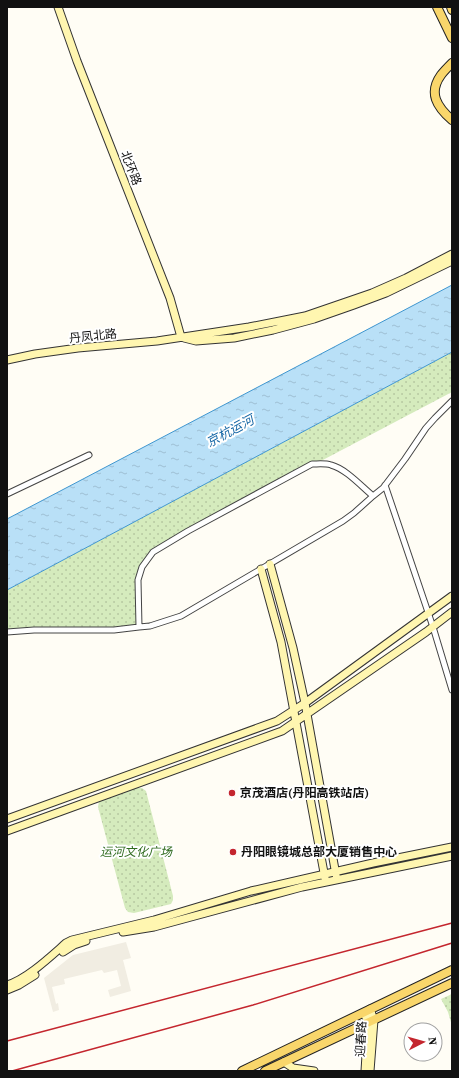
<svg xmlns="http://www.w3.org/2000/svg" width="459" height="1078" font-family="'Source Serif 4','Noto Sans SC',serif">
<defs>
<pattern id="park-dots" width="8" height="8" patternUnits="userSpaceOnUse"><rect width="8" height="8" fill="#d5ebbd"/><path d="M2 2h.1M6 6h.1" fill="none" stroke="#b6c8a1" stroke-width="1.8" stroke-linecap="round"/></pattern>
<pattern id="water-ripples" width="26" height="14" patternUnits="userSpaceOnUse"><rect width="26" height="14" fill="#b9e0f7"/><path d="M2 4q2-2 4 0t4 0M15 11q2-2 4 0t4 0" fill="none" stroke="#9ebfd3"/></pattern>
</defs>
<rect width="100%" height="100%" fill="#fffdf5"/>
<path fill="url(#park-dots)" d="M452,352V392L156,548L145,562L140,564L136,580V625L114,627L7,630V590Z
M137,788H142L146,791L173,896V900L171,904L134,913L128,912L125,908L98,807L99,801L104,798Z
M452,994V1026L448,1012L441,999Z"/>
<path fill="#f1ede2" d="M126,942L131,958L123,960L131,991L110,997L108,990L121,986L117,970L104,973L102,970L64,979L65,984L52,987L56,1004L58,1003L59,1010L53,1012L44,978L73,955Z"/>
<path fill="url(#water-ripples)" stroke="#3f96cf" d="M452,285V352L7,590V519Z"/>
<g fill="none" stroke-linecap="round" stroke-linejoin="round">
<g stroke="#444" stroke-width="7">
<path id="street" d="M385,485L433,627L452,690
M7,494L89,455
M139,627L150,626L181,616L343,521L354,513L373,496
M7,632L34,630H114L139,627L138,580L142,567L153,552L188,531L312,464C318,464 325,463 331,465C346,469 361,486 373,496L383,488L405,459L426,428L435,418L452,401"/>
</g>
<g stroke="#333" stroke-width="9">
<path id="secondary" d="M58,7L77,61L170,298L181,337
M184,338L196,341L234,338L273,330L314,319L354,305L386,293L452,261
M7,360L35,354L78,348L157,341L249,327L305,316L372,293L406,278L452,254
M270,564L293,648L305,703L336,875
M261,569L281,642L325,878
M7,819L277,721L305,703L452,596
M7,831L282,731L426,632L452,612
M123,932L154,927L302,887L452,856
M63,952L74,945L86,941
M7,985C27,979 50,957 66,943L72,940L154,920L251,891L373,863L452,847
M7,990L19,985L35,975
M364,1013L368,1022L365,1071
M284,1062L293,1068L314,1071
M370,1071L374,1020L370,1009"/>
</g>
<g stroke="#222" stroke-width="10">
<path id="primary" d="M437,7L452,38
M451,7L452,10
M452,63C448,67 444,71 441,75C428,93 437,107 452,120
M242,1071L452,970
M265,1071L452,983"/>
</g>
<use href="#street" stroke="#fff" stroke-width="5"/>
<use href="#secondary" stroke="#fff6b0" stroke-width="7"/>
<use href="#primary" stroke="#f9d66b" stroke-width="8"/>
<path stroke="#c4262e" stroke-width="1.5" d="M7,1041L452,923
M12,1071L253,1005L452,943"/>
</g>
<g fill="#c4262e" stroke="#fff" stroke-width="1.5">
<circle cx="232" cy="793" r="4"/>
<circle cx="233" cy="852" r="4"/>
</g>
<g text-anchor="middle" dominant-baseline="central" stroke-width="4" stroke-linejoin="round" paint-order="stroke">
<g font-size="12" fill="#111" stroke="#fff">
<text transform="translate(131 168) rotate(69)">北环路</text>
<text transform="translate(93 336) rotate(-6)">丹凤北路</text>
<text transform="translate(361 1039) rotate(-87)">迎春路</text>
</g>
<g font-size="12" font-weight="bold" fill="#111" stroke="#fff" text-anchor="start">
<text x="240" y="793">京茂酒店(丹阳高铁站店)</text>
<text x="241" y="852">丹阳眼镜城总部大厦销售中心</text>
</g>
<g font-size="12" font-style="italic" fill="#2f6b1f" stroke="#fff">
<text x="136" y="852">运河文化广场</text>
</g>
<g font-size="13" font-style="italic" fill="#1768a6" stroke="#fff">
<text transform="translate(230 431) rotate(-28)">京杭运河</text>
</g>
</g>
<rect width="459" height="1078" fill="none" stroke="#111111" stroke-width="16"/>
<g transform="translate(423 1042) rotate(84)"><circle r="19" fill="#ffffff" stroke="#a0a0a0"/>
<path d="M0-3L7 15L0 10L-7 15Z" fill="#c4262e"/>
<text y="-6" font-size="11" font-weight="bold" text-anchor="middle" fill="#111111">N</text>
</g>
</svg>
